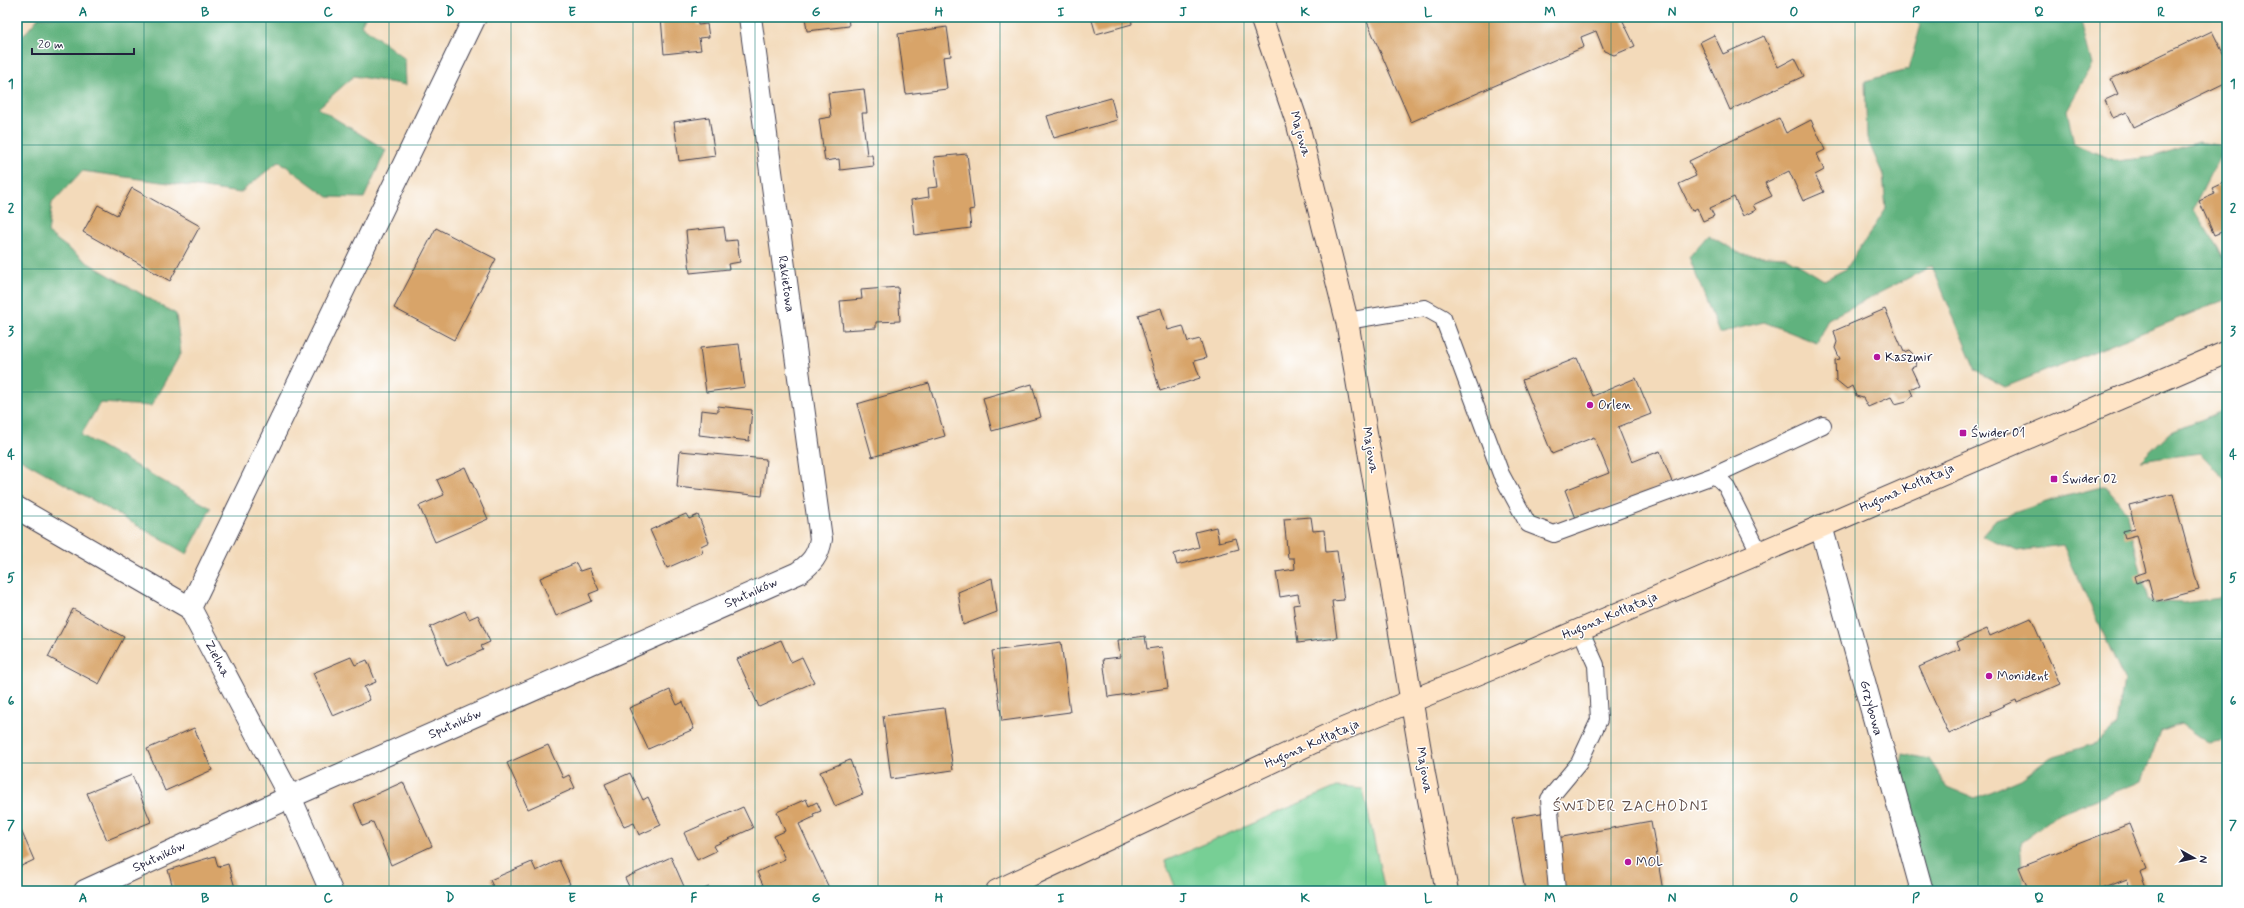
<svg xmlns="http://www.w3.org/2000/svg" width="2244" height="908" font-family="Mynerve,sans-serif">
<rect width="100%" height="100%" fill="#fff"/>
<filter id="ink" filterUnits="userSpaceOnUse"><feTurbulence type="fractalNoise" baseFrequency=".025" numOctaves="2"/><feDisplacementMap in="SourceGraphic" scale="8" xChannelSelector="R" yChannelSelector="G"/><feConvolveMatrix kernelMatrix="1 2 1 2 8 2 1 2 1" color-interpolation-filters="sRGB"/></filter>
<filter id="wash" filterUnits="userSpaceOnUse"><feTurbulence type="fractalNoise" baseFrequency=".012" numOctaves="4" result="noise"/><feDisplacementMap in="SourceGraphic" scale="16" xChannelSelector="R" yChannelSelector="G"/><feGaussianBlur stdDeviation="0.9" result="paint"/><feColorMatrix in="noise" values="0 0 0 0 0 0 0 0 0 0 0 0 0 0 0 0 0 1.4 0 .05"/><feComposite in="paint" operator="in"/></filter>
<g filter="url(#wash)">
<rect width="100%" height="100%" fill="#f3daba"/>
<path fill="#77cf95" stroke="#4c7868" d="M1337,787L1363,789L1385,891H1177L1165,861Z"/>
<path fill="#61b27e" stroke="#426a5c" d="M39,17H99L107,19L117,17H365L361,25L405,59L406,85L354,76L318,108L386,150L364,198L328,197L279,161L240,193L82,171L52,203L48,233L88,263L176,314L181,353L151,406L100,403L81,435L211,508L187,554L17,457V43Z
M1908,17H2080L2092,65L2067,110L2074,144L2116,161L2152,157L2198,142L2225,146L2193,209L2227,262V299L2005,387L1976,371L1932,266L1828,319L1817,343L1764,322L1719,333L1689,257L1708,235L1743,255L1786,257L1824,280L1846,269L1886,209L1883,175L1867,138L1865,81L1908,70L1921,25Z
M2227,409V481L2200,453L2140,461L2169,433Z
M2105,486L2127,512L2148,601L2184,603L2227,597V741L2209,744L2181,724L2160,732L2142,781L2057,815L2020,842L2024,891H1923L1893,794L1903,754L1929,759L1948,787L1975,798L2021,779L2051,757L2097,743L2117,725L2124,679L2063,545L2017,551L1982,535L1996,519L2055,499Z"/>
<g id="blocks">
<path fill="#d8a469" d="M661,17H697L698,25L707,24L709,37L699,38L701,50L664,54Z
M805,17H848L849,26L807,31Z
M1091,17H1131L1132,24L1096,34Z
M1365,17H1621L1635,46L1614,55L1604,51L1596,31L1581,37L1584,47L1411,122Z
M947,27L951,56L943,57L947,89L906,94L898,34Z
M2212,31L2227,61V82L2134,127L2127,112L2113,118L2105,100L2118,94L2111,79Z
M1714,35L1723,54L1764,36L1778,67L1795,58L1804,76L1730,110L1700,42Z
M864,89L867,113H862L867,155H872L874,166L840,170L839,159L825,161L819,119L831,117L828,93Z
M1111,98L1117,120L1054,138L1047,116Z
M709,117L715,156L679,161L674,122Z
M1779,118L1786,133L1811,120L1825,150L1817,154L1824,170L1815,175L1824,192L1803,201L1789,171L1765,183L1772,196L1753,205L1756,210L1743,216L1734,197L1710,208L1714,216L1703,221L1697,208L1692,211L1679,184L1696,176L1689,161Z
M967,154L974,209L969,210L971,228L915,235L911,200L929,197L928,188L938,187L934,157Z
M2227,181V230L2214,235L2199,201L2215,194L2212,188Z
M132,188L200,226L170,281L83,232L98,205L117,215Z
M724,227L726,241L737,240L740,262L728,264L729,269L690,273L686,231Z
M436,228L496,259L454,340L394,308Z
M898,287L900,321L876,322V328L843,330L840,301L862,299L861,290Z
M1161,308L1168,330L1183,326L1188,342L1200,339L1206,358L1194,361L1200,378L1160,391L1138,315Z
M1885,309L1904,352L1909,350L1914,355L1916,366L1911,368L1919,385L1910,389L1913,396L1907,401L1895,404L1891,397L1868,407L1863,398L1856,396L1852,386L1847,389L1836,380L1835,360L1840,359L1835,348L1837,342L1834,331Z
M739,344L745,387L706,392L700,348Z
M1577,358L1593,396L1636,378L1651,414L1618,427L1632,462L1660,451L1672,482L1577,521L1565,490L1609,473L1594,437L1552,454L1522,380Z
M929,383L945,436L872,457L857,404Z
M1032,384L1041,417L992,431L983,398Z
M718,406L752,410L749,441L699,435L701,410L718,412Z
M680,451L766,459L762,496L677,487Z
M465,467L488,519L435,542L419,506L444,495L437,480Z
M2173,494L2199,590L2154,602L2148,579L2136,583L2134,576L2146,572L2137,535L2125,538L2123,531L2135,528L2129,505Z
M686,514L689,519L698,515L709,542L701,546L703,552L667,568L650,530Z
M1311,517L1313,531L1324,530L1326,552L1337,551L1344,600L1332,601L1337,638L1298,643L1293,605L1300,604L1298,594L1280,597L1276,572L1295,569L1294,558H1288L1284,519Z
M1216,527L1219,542L1236,538L1239,549L1177,565L1174,554L1199,547L1195,532Z
M576,563L580,571L589,568L599,590L589,594L592,601L556,616L540,578Z
M992,578L997,612L963,625L958,592Z
M73,609L124,637L99,684L48,657Z
M465,611L469,619L478,615L490,642L481,646L483,650L447,666L430,627Z
M2031,618L2060,684L2017,703L2016,700L1990,712L1991,715L1949,734L1919,667L1960,649L1957,642L1987,629L1990,636Z
M1145,636L1147,649L1162,647L1168,688L1108,697L1103,659L1120,657L1118,640Z
M781,640L791,662L802,657L814,682L759,707L737,659Z
M1061,642L1070,712L1002,721L992,651Z
M351,657L355,665L367,660L376,682L364,687L370,700L333,716L313,673Z
M670,690L677,705L683,702L694,729L648,749L629,708Z
M944,708L953,770L891,779L883,716Z
M194,728L212,770L165,791L147,749Z
M548,745L563,778L569,775L575,788L528,809L507,763Z
M850,760L863,794L835,806L820,772Z
M630,773L643,800L648,797L661,825L639,835L634,823L624,827L605,784Z
M132,775L151,822L107,840L87,793Z
M403,782L432,846L391,865L373,822L363,826L354,804Z
M806,799L809,806L817,802L821,811L813,814L814,817L799,824L830,890L766,891L757,872L785,859L774,836L785,831L777,812Z
M743,807L753,828L713,846L716,851L697,860L684,833Z
M1552,811L1557,838L1651,821L1663,891H1525L1512,818Z
M17,821L34,860L17,868Z
M2129,824L2147,869L2140,872L2147,891H2131L2127,879L2096,891H2029L2019,867Z
M215,856L218,867L228,864L236,891H174L168,870Z
M671,857L686,891H631L625,878Z
M559,860L570,884L554,891H495L490,880L532,862L536,871Z
M709,887L711,891H699Z"/>
</g>
</g>
<g filter="url(#ink)">
<use href="#blocks" fill-opacity="0" stroke="#413e4e" stroke-width="1"/>
<g fill="none" stroke-linecap="round" stroke-linejoin="round">
<g stroke="#413e4e" stroke-width="18">
<path id="lane" d="M1347,321L1425,308L1443,318L1501,474L1528,524L1554,534L1715,475L1726,486L1759,552
M1715,475L1823,425
M1557,891L1549,799L1579,763L1599,720L1596,665L1580,629"/>
</g>
<g stroke="#413e4e" stroke-width="24">
<path id="street" d="M17,508L190,608L290,797L331,891
M1821,526L1922,891
M190,608L475,17
M85,891L290,797L798,573C812,563 818,556 821,539L750,17"/>
</g>
<g stroke="#413e4e" stroke-width="24">
<path id="secondary" d="M1261,17L1298,125L1347,321L1424,774L1447,891
M997,891L1326,736L1494,667L2227,352"/>
</g>
<use href="#lane" stroke="#fff" stroke-width="16"/>
<use href="#street" stroke="#fff" stroke-width="22"/>
<use href="#secondary" stroke="#ffe4c6" stroke-width="22"/>
</g>
</g>
<path fill="none" stroke="#0f766e" stroke-width="1" stroke-opacity="0.55" d="M144,17V891M266,17V891M389,17V891M511,17V891M633,17V891M755,17V891M878,17V891M1000,17V891M1122,17V891M1244,17V891M1366,17V891M1489,17V891M1611,17V891M1733,17V891M1855,17V891M1978,17V891M2100,17V891M17,145H2227M17,269H2227M17,392H2227M17,516H2227M17,639H2227M17,763H2227"/>
<g fill="#b5179e" stroke="#fff" stroke-width="1.5">
<circle cx="1877" cy="357" r="4"/>
<circle cx="1590" cy="405" r="4"/>
<rect x="1959" y="429" width="8" height="8" rx="2"/>
<rect x="2050" y="475" width="8" height="8" rx="2"/>
<circle cx="1989" cy="676" r="4"/>
<circle cx="1628" cy="862" r="4"/>
</g>
<g text-anchor="middle" dominant-baseline="central" stroke-width="3" stroke-linejoin="round" paint-order="stroke">
<g font-size="13" fill="#22223b" stroke="#fff">
<text transform="translate(1300 134) rotate(74)">Majowa</text>
<text transform="translate(786 284) rotate(82)">Rakietowa</text>
<text transform="translate(1370 450) rotate(80)">Majowa</text>
<text transform="translate(1907 488) rotate(-24)">Hugona Kołłątaja</text>
<text transform="translate(751 593) rotate(-24)">Sputników</text>
<text transform="translate(1610 616) rotate(-23)">Hugona Kołłątaja</text>
<text transform="translate(217 659) rotate(62)">Zielna</text>
<text transform="translate(1871 708) rotate(75)">Grzybowa</text>
<text transform="translate(455 724) rotate(-24)">Sputników</text>
<text transform="translate(1312 744) rotate(-24)">Hugona Kołłątaja</text>
<text transform="translate(1424 770) rotate(80)">Majowa</text>
<text transform="translate(159 857) rotate(-25)">Sputników</text>
</g>
<g font-size="13" fill="#22223b" stroke="#fff" text-anchor="start">
<text x="1885" y="357">Kaszmir</text>
<text x="1598" y="405">Orlen</text>
<text x="1971" y="433">Świder 01</text>
<text x="2062" y="479">Świder 02</text>
<text x="1997" y="676">Monident</text>
<text x="1636" y="862">MOL</text>
</g>
<g font-size="15" letter-spacing="1" fill="#62504b" stroke="#fff">
<text x="1631" y="807">ŚWIDER ZACHODNI</text>
</g>
</g>
<rect width="2244" height="908" fill="none" stroke="#fff" stroke-width="44"/>
<g transform="translate(2194 858) rotate(98)" stroke="#ffffff" stroke-width="3" paint-order="stroke">
<path d="M0-3L7 15L0 10L-7 15Z" fill="#22223b"/>
<text y="-6" font-size="11" font-weight="bold" text-anchor="middle" fill="#22223b">N</text>
</g>
<path d="M32 48v6h102v-6" fill="none" stroke="#22223b" stroke-width="2"/>
<text x="38" y="48" font-size="12" fill="#22223b" stroke="#ffffff" stroke-width="3" paint-order="stroke">20 m</text>
<rect x="22" y="22" width="2200" height="864" fill="none" stroke="#0f766e" stroke-width="1.5"/>
<g font-size="13" text-anchor="middle" font-weight="bold" fill="#0f766e">
<text x="83" y="16">A</text>
<text x="205" y="16">B</text>
<text x="328" y="16">C</text>
<text x="450" y="16">D</text>
<text x="572" y="16">E</text>
<text x="694" y="16">F</text>
<text x="816" y="16">G</text>
<text x="939" y="16">H</text>
<text x="1061" y="16">I</text>
<text x="1183" y="16">J</text>
<text x="1305" y="16">K</text>
<text x="1428" y="16">L</text>
<text x="1550" y="16">M</text>
<text x="1672" y="16">N</text>
<text x="1794" y="16">O</text>
<text x="1916" y="16">P</text>
<text x="2039" y="16">Q</text>
<text x="2161" y="16">R</text>
<text x="11" y="88">1</text>
<text x="2233" y="88">1</text>
<text x="11" y="212">2</text>
<text x="2233" y="212">2</text>
<text x="11" y="335">3</text>
<text x="2233" y="335">3</text>
<text x="11" y="459">4</text>
<text x="2233" y="459">4</text>
<text x="11" y="582">5</text>
<text x="2233" y="582">5</text>
<text x="11" y="705">6</text>
<text x="2233" y="705">6</text>
<text x="11" y="829">7</text>
<text x="2233" y="829">7</text>
<text x="83" y="902">A</text>
<text x="205" y="902">B</text>
<text x="328" y="902">C</text>
<text x="450" y="902">D</text>
<text x="572" y="902">E</text>
<text x="694" y="902">F</text>
<text x="816" y="902">G</text>
<text x="939" y="902">H</text>
<text x="1061" y="902">I</text>
<text x="1183" y="902">J</text>
<text x="1305" y="902">K</text>
<text x="1428" y="902">L</text>
<text x="1550" y="902">M</text>
<text x="1672" y="902">N</text>
<text x="1794" y="902">O</text>
<text x="1916" y="902">P</text>
<text x="2039" y="902">Q</text>
<text x="2161" y="902">R</text>
</g>
</svg>
